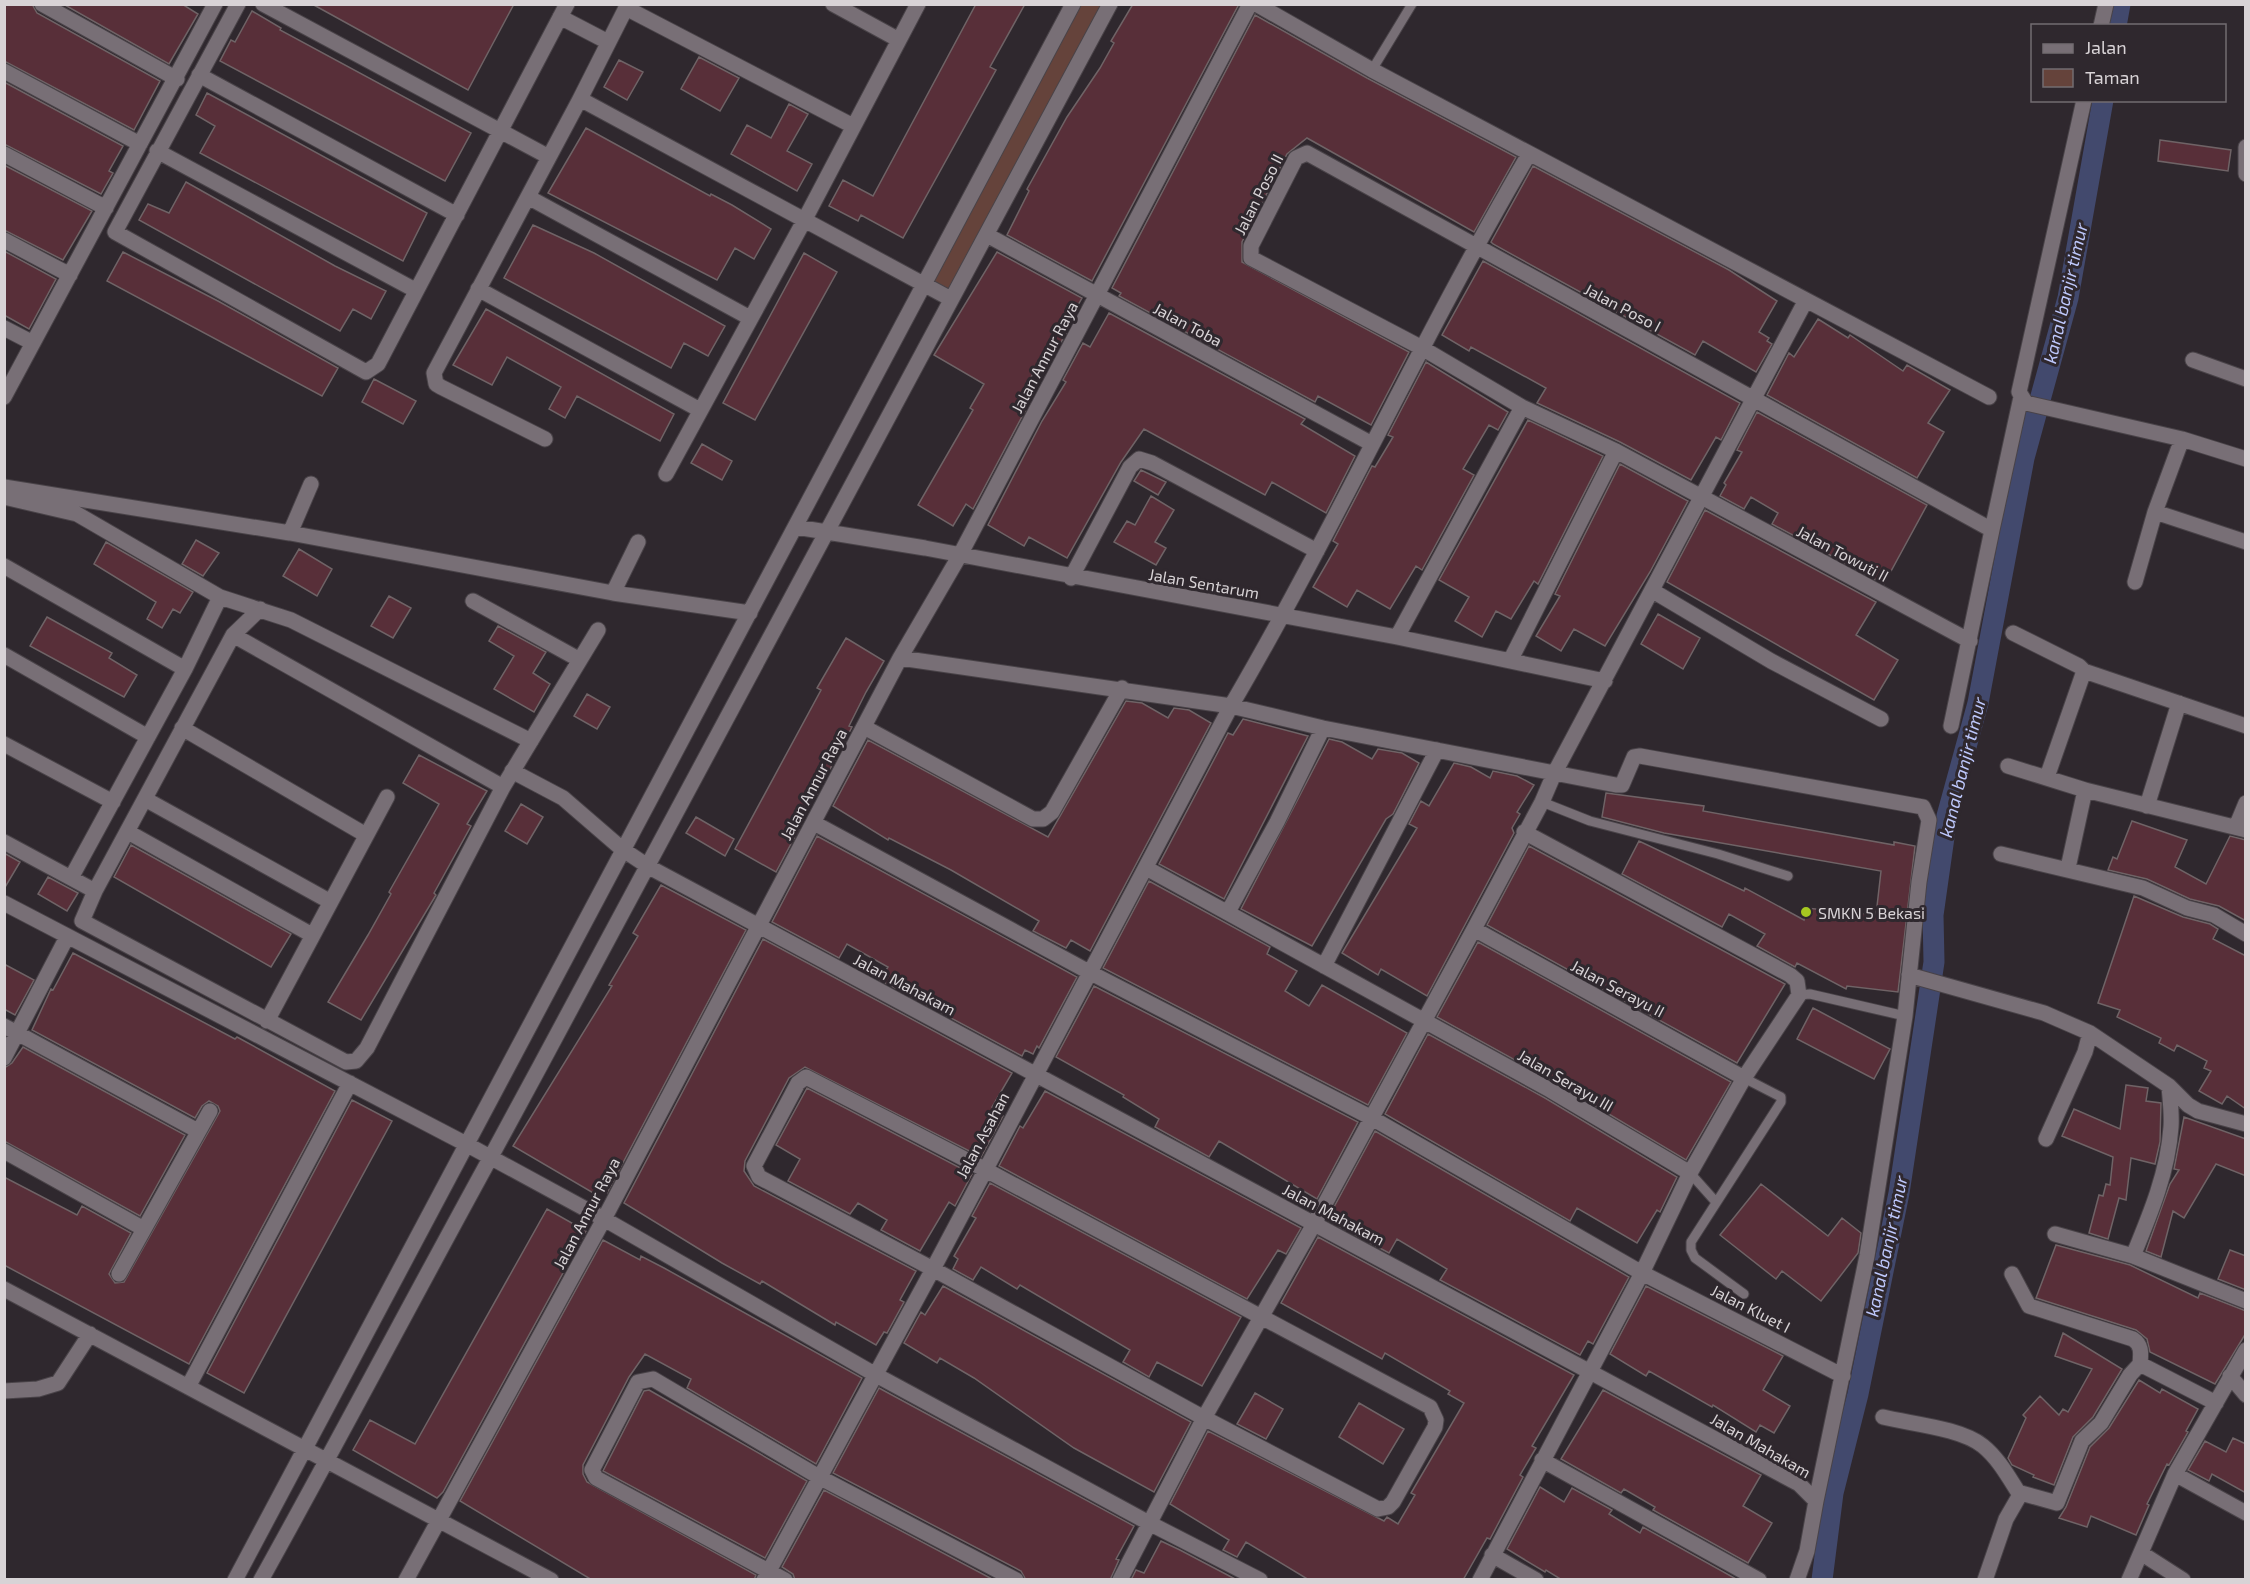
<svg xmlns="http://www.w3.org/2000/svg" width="2250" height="1584" font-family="'Exo 2',sans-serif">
<rect width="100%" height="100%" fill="#2f282e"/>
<path fill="#65433b" d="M1073,5H1110L951,299L924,285Z"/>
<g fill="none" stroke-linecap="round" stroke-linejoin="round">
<path stroke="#42496d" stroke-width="21" d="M2116,26L2120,4
M1822,1580L1833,1493L1858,1394L1899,1193L1934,962L1933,915L1947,816L1978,703L2024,458L2068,298L2103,100"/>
</g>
<path fill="#582f39" stroke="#6f6366" stroke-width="1.5" d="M4,4H32L37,13L160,81L134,130L4,61Z
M63,4H182L198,14L169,64Z
M312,4H514L468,90Z
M976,4H1025L990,67L996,70L903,238L861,215L858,221L829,206L843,180L873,196Z
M1133,4H1239L1092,281L1007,235L1029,191L1027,189L1067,117L1100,68L1114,43L1111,41Z
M252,11L281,28L280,30L471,133L445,181L220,61L231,40L235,42Z
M1255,15L1367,78L1516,157L1474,232L1307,138L1287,154L1242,242V262L1409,352L1371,425L1318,396L1315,402L1119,296L1121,293L1112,288Z
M699,57L739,78L720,111L681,89Z
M619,60L643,72L627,100L604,87Z
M4,82L123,146L109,171L113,173L101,194L4,144Z
M207,93L427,213L403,261L200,153L215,126L196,115Z
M789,104L808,114L787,151L812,164L797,191L731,154L747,125L771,138Z
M586,128L710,196L711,194L732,205L771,229L754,259L735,248L717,280L548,193Z
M2160,140L2231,150L2228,171L2158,161Z
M4,165L92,211L63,260L4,230Z
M1533,166L1729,270L1777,301L1759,332L1769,338L1767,341L1772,344L1756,372L1703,341L1695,355L1493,244L1491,242Z
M186,182L335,266L386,291L371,319L353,309L340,331L139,220L148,204L169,213Z
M533,225L594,253L725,326L708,356L684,343L671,368L504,278Z
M4,251L56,279L29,329L4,315Z
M123,252L218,301L338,368L322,396L107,281Z
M997,252L1082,298L1063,331L1066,333L1046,370L1038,365L1015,405L1025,411L973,509L966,504L953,526L918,505L973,410L970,408L984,384L934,355Z
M804,253L837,272L755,420L723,403Z
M1483,261L1740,403L1721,440L1716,437L1691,480L1620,442L1537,403L1546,388L1471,347L1469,351L1442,335Z
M486,309L674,414L660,441L577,396L565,418L549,409L561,387L507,357L492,385L453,365Z
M1109,313L1305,419L1301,424L1355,456L1326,513L1272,482L1265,495L1144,429L1121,462L1067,558L1029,537L1024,546L988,525L1042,421L1066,382L1063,380L1083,343L1090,347Z
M1818,319L1848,338L1850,335L1903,371L1907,365L1950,390L1928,423L1944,432L1917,478L1767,395L1789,353L1794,357Z
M1426,362L1508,412L1498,430L1489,425L1463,469L1474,475L1422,570L1416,566L1390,609L1357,590L1347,607L1313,587L1338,544L1333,541L1372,466L1375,467L1393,437L1388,435Z
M374,379L416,401L403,424L362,402Z
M1757,412L1927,505L1884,584L1772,524L1778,513L1751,497L1744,509L1720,496L1726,485L1724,483L1742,452L1737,450Z
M1528,420L1603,456L1538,584L1534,581L1511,619L1496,611L1482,637L1455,621L1469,597L1439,580Z
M702,444L732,461L722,480L691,463Z
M1620,464L1688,501L1650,572L1605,646L1574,629L1561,651L1536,636L1560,596L1555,594Z
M1141,470L1166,482L1158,495L1134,481Z
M1151,496L1174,510L1155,542L1166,548L1156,565L1114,542L1127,521L1135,525Z
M1705,510L1876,602L1856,635L1898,660L1874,700L1667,582Z
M196,540L219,553L203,576L182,564Z
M106,542L193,592L180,613L173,609L162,628L147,619L156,602L94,564Z
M299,549L332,569L317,596L283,576Z
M389,596L411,608L393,638L371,626Z
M1658,614L1700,638L1683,669L1641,644Z
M47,617L112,653L109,658L137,675L124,697L30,646Z
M498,626L546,652L533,673L550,684L534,712L494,689L514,656L489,641Z
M846,638L884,661L866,692L849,726L852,727L816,796L813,793L797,820L802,823L776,872L735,849L821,690L817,688Z
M587,694L610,707L597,729L574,716Z
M1126,701L1142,703L1168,718L1174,708L1189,710L1211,723L1090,951L1071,940L1066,948L1033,931L1039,921L951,870L889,838L888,840L833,806L868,740L1048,837Z
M1243,719L1308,736L1224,899L1159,864L1228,733L1233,735Z
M1329,739L1342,742L1372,759L1378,749L1402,753L1419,763L1393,814L1386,819L1312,946L1241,909Z
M419,755L487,791L467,824L471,826L434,893L436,895L361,1020L328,1002L368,935L391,894L389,892L439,804L403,783Z
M1454,763L1471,767L1490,778L1493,771L1517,776L1534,785L1517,812L1520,814L1512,828L1514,833L1427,996L1381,969L1378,975L1342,953L1417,828L1409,824L1421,801L1429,806Z
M1606,793L1704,806L1703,811L1894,845V842L1915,846L1898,992L1847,986L1846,989L1797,963L1795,967L1757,946L1765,934L1729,914L1722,927L1622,874L1639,841L1744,891L1745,888L1804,920L1806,908L1876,915L1881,871L1664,833L1602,817Z
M521,804L543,817L527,844L505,831Z
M696,817L734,839L725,856L686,833Z
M2132,821L2187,840L2175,867L2206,884L2230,836L2246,840V921L2219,906L2190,899L2147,879L2108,870L2113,857L2117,859Z
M817,836L1077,977L1039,1048L1037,1046L1033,1054L1025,1050L1022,1056L880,980L888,967L847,944L839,958L772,922Z
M131,845L291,934L271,967L114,877Z
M1529,846L1785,984L1737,1063L1487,925Z
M4,853L20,862L4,889Z
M48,877L78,893L67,911L38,894Z
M1149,881L1270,947L1267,954L1297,971L1285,991L1309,1006L1322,985L1407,1033L1368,1105L1103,968Z
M661,885L746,930L607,1193L599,1188L595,1194L513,1146L612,986L609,985L638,936L633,933Z
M2134,896L2183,917L2210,924L2218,929L2213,939L2246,956V1109L2227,1096L2222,1104L2199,1091L2211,1071L2204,1068L2207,1061L2177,1045L2174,1051L2159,1043L2161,1038L2117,1017L2120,1010L2098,1003Z
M763,939L1012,1073L992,1107L1003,1116L981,1157L805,1067L789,1078L745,1161L744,1171L754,1186L916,1271L900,1300L904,1302L887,1333L884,1332L876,1345L836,1322L835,1325L762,1281L760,1284L722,1263L624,1203Z
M1478,942L1731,1082L1686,1160L1555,1082L1437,1017Z
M73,953L235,1039L237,1037L335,1091L189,1364L4,1265V1177L77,1215L82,1206L131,1233L109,1274L115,1283L124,1282L220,1111L218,1106L209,1101L202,1106L195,1118L32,1030L51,989L53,990Z
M4,964L34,980L15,1015L4,1009Z
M1094,986L1358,1122L1317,1199L1219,1141L1209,1157L1155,1127L1159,1119L1123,1097L1124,1095L1056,1057Z
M1813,1008L1890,1049L1874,1079L1797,1039Z
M1428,1034L1545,1098L1677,1177L1660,1212L1657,1210L1637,1243L1577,1208L1570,1221L1385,1114Z
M23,1047L185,1135L140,1216L4,1141V1068L12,1063Z
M2126,1085L2148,1088L2146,1101L2161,1103L2160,1142L2155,1164L2131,1158L2126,1200L2119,1198L2108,1239L2089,1233L2099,1195L2103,1196L2106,1184L2110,1185L2113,1157L2062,1136L2074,1109L2120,1129Z
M807,1088L972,1174L955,1206L949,1202L920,1251L881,1230L887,1220L858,1203L850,1214L788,1181L800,1159L776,1145Z
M1045,1091L1301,1228L1286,1254L1278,1250L1247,1299L999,1166L1020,1126L1023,1128Z
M352,1100L392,1121L244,1393L207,1373Z
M2184,1117L2246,1139V1176L2216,1164L2184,1218L2173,1211L2161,1257L2146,1251L2170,1184L2179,1170L2174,1169Z
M1375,1131L1629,1277L1593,1344L1588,1341L1580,1355L1440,1280L1447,1269L1397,1239L1389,1253L1327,1220Z
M990,1183L1241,1317L1202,1386L1157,1362L1149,1377L1123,1362L1130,1350L1020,1285L1017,1289L981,1267L973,1280L953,1269L958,1259L954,1256L976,1218L972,1216Z
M1761,1184L1828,1236L1842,1218L1861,1233L1858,1253L1821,1301L1782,1271L1776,1279L1720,1235Z
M547,1209L586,1231L443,1492L437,1498L353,1450L370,1420L415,1444Z
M1318,1237L1574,1375L1532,1446L1536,1448L1520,1475L1523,1477L1490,1539L1487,1538L1463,1580H1309L1246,1542L1237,1557L1223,1550L1229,1540L1170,1504L1208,1431L1384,1521L1387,1517L1398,1524L1415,1495L1411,1493L1464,1403L1448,1394L1450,1391L1385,1353L1382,1359L1281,1303Z
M603,1240L640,1260L641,1256L664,1268L862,1378L816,1464L687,1388L691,1379L645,1354L629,1377L583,1465V1474L587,1482L756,1575L754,1580H592L460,1501Z
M2056,1245L2130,1265L2198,1298L2200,1293L2246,1311V1333L2215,1384L2150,1352L2147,1339L2136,1330L2036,1298Z
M2230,1250L2246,1256V1290L2218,1279Z
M943,1286L1191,1422L1154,1492L1074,1448L974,1378L940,1358L937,1363L904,1343L921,1312L925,1315Z
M1646,1286L1783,1356L1763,1390L1790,1406L1774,1433L1760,1425L1756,1432L1713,1405L1712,1407L1649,1371L1646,1376L1610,1354Z
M2063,1333L2122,1369L2093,1417L2073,1437L2054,1485L2033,1477L2034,1475L2012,1465L2008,1458L2026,1418L2023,1415L2040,1396L2059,1415L2063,1409L2068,1412L2092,1369L2055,1356Z
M2139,1380L2160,1393L2162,1389L2198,1409L2186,1431L2188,1432L2169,1465L2167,1464L2147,1504L2149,1505L2136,1535L2091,1516L2087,1527L2059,1518L2066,1507L2090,1447L2109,1428Z
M879,1388L1134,1526L1116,1559L1119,1560L1110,1580H1026L1021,1571L833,1473Z
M649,1390L807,1481L765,1558L603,1471L644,1391Z
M1603,1390L1761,1475L1743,1506L1772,1523L1748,1563L1653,1510L1655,1507L1624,1489L1621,1493L1561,1459Z
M1255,1393L1283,1409L1266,1439L1237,1424Z
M1359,1403L1404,1429L1383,1464L1339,1437Z
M2233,1438L2246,1444V1493L2212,1474L2209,1481L2188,1470L2205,1441L2226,1452Z
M1540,1487L1564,1502L1572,1488L1612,1510L1609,1514L1640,1533L1643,1527L1738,1580H1562L1546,1570L1545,1572L1507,1549Z
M824,1490L994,1580H795L793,1574L782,1567Z
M1161,1541L1180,1550L1237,1580H1131L1136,1570L1144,1573Z"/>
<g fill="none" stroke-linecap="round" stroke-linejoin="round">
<g stroke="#494348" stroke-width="11">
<path id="service" d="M1372,70L1412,4
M1542,802L1590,821L1718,854L1788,876
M1799,995L1810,994L1905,1016
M1690,1173L1715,1201
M1744,1294L1695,1258L1691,1250V1242L1781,1102V1097L1744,1078"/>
</g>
<g stroke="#494348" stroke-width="17">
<path id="minor" d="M42,4L177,79
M238,4L115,232L366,372L378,364L567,4
M263,4L549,157
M628,4L580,99L951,299
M833,4L899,40
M1256,4L1372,70L1989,397
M626,8L853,126
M560,17L608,42
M2101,26L2106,4
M4,71L140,144
M199,75L457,215
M2084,100L2019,392L2026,403L2182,439L2155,512L2135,582
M2246,147V174
M157,151L415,290
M4,154L106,208
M528,197L750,318
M987,235L1372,444
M4,240L70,275
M478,289L700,410
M4,328L33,343
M2193,360L2246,379
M4,397L215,4
M545,439L441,387L436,384L434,373L580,99
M2182,439L2246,459
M666,474L805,219L918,4
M4,487L290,533L613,593L750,613
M4,497L77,514L220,597L291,620L531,741
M2155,512L2246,542
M796,527L925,548L1397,637L1605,681
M1992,530L2021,397
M290,533L311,484
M4,566L185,669
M1071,578L1130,467L1139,459L1152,463L1317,551
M1653,591L1771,661L1881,719
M613,593L638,542
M473,601L580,660
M260,609L233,635L95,891L82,921L346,1062L356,1061L367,1048L503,787L598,630
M2013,633L2079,666L2084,671L2246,726
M233,635L503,787
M1397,637L1522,407
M4,655L148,737
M900,658L1231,706L1323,728L1616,785H1622L1634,757L1640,756L1923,807L1929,820L1919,882L1905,1016L1867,1256L1816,1501
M1510,661L1616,451
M1951,726L1992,530L1307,153L1296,158L1251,246V258L1422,348L1522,407L1616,451L1970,641
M864,727L1033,819H1043L1052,812L1122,688
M182,728L366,835
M4,744L113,802
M2008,766L2085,790L2068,868
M512,771L563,798L622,849L649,867L1799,1484L1816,1501L1807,1551L1797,1580
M2047,777L2084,671
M2085,790L2246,830
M145,799L329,901
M2147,806L2179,703
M814,823L1089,972L1370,1117L1642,1273L1843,1376
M2236,827L2246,803
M128,832L312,935
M4,842L95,891
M2001,854L2143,888L2187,908L2214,915L2246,934
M1148,869L1550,1090L1690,1173
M71,878L185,669L220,597
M4,903L466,1144L604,1219L876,1375L1149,1523L1260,1580
M1228,912L1277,822L1323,728
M1474,929L1744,1078
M1324,966L1437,750
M1909,975L2044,1013L2090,1033L2169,1086L2188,1105L2198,1111L2246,1124
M267,1021L387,797
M4,1026L198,1131
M4,1058L67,937
M806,1077L984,1169L1430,1407L1436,1420L1435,1427L1393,1502L1388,1507L1378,1509L1204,1418L933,1269L759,1177L754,1166L798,1083Z
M2046,1139L2085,1052L2090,1033
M4,1151L144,1229
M2055,1234L2133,1256L2246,1301
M2133,1256C2150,1215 2168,1172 2171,1127C2172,1114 2170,1099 2169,1086
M119,1274L210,1111
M2012,1274L2029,1306L2133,1339C2142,1345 2141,1353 2140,1364L2216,1403
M4,1289L551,1580
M2230,1376L2246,1395
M188,1387L350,1083
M4,1391L38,1389L58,1383L90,1334
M1883,1417C1911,1424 1961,1428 1983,1446C1999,1459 2009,1478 2020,1495
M1542,1460L1759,1580
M2175,1474L2246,1513
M2141,1553L2183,1580
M1492,1555L1536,1580
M235,1580L1073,4
M261,1580C340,1438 415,1295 493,1153C700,771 905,388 1110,4
M406,1580L604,1219L900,658L960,555L1250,4
M764,1580L933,1269L1231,706C1337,525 1423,334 1529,154
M785,1580L596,1478L592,1470L638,1382L653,1379L819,1477L1016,1580
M1120,1580L1204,1418L1314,1224L1474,929L1542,802L1554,774L1806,300
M1480,1580L1642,1273L1690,1173L1744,1078L1799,995L1797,981L1790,975L1524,832
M1985,1580L2006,1519L2021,1493L2057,1503L2082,1441L2101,1423L2130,1375L2140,1364
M2129,1580L2175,1474L2246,1350"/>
</g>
<use href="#service" stroke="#786f76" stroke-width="9"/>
<use href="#minor" stroke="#786f76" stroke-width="15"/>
</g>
<circle fill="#a6c821" stroke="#2f282e" stroke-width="2" cx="1806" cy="912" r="6"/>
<g text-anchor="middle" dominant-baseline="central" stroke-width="6" stroke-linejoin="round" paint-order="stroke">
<g font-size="16" fill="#d8d3d6" stroke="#2f282e">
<text transform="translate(1258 194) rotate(-63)">Jalan Poso II</text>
<text transform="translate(1623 307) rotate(28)">Jalan Poso I</text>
<text transform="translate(1188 324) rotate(28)">Jalan Toba</text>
<text transform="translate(1044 357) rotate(-62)">Jalan Annur Raya</text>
<text transform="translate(1843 553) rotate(28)">Jalan Towuti II</text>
<text transform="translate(1204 583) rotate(10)">Jalan Sentarum</text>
<text transform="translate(813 784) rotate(-62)">Jalan Annur Raya</text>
<text transform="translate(905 984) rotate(28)">Jalan Mahakam</text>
<text transform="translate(1618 988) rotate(28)">Jalan Serayu II</text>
<text transform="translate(1566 1080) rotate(30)">Jalan Serayu III</text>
<text transform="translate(982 1135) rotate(-62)">Jalan Asahan</text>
<text transform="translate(586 1213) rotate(-62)">Jalan Annur Raya</text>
<text transform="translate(1334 1214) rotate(28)">Jalan Mahakam</text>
<text transform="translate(1751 1308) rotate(27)">Jalan Kluet I</text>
<text transform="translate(1761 1445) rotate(30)">Jalan Mahakam</text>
</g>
<g font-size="16" fill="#d8d3d6" stroke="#2f282e" text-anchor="start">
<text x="1818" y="912">SMKN 5 Bekasi</text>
</g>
<g font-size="18" font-style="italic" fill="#bec8fc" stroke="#2f282e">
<text transform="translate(2065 293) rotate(-77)">kanal banjir timur</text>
<text transform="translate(1962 767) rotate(-76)">kanal banjir timur</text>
<text transform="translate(1886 1246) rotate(-78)">kanal banjir timur</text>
</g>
</g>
<rect width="2250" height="1584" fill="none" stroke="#d8d3d6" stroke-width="12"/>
<rect x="2031" y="24" width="195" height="78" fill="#2f282e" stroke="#736c71" stroke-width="1.5"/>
<rect x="2043" y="44" width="30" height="9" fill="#786f76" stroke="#736c71" stroke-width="1.5"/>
<text x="2085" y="54" font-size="18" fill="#d8d3d6">Jalan</text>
<rect x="2043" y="69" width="30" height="18" fill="#65433b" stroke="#736c71" stroke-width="1.5"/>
<text x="2085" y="84" font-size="18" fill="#d8d3d6">Taman</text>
</svg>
